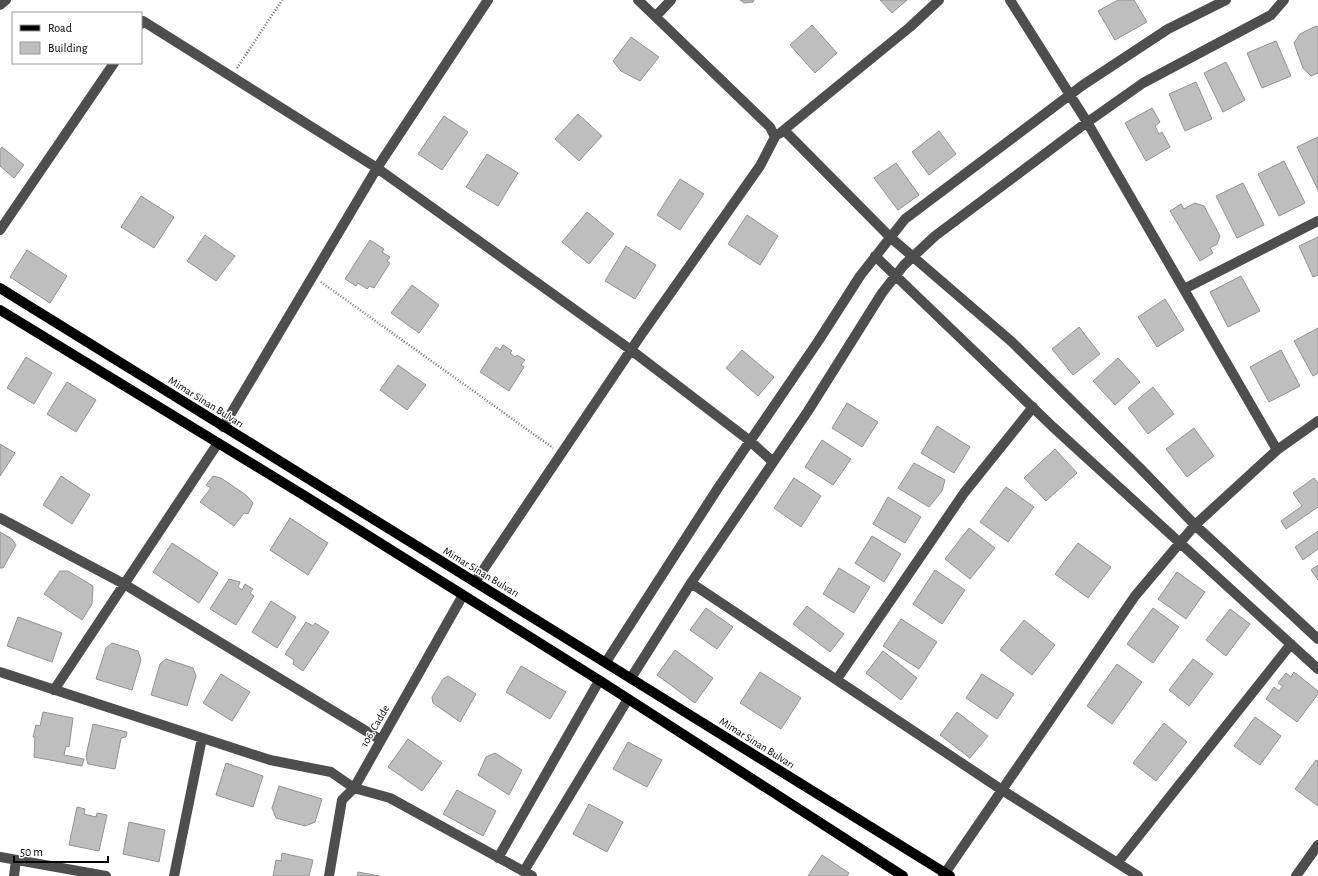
<svg xmlns="http://www.w3.org/2000/svg" width="1318" height="876" font-family="'Alegreya Sans',sans-serif">
<rect width="100%" height="100%" fill="#fff"/>
<path fill="#bebebe" stroke="#929292" d="M740,0H754L753,2L744,3Z
M880,0H907L892,13Z
M1118,0H1134L1147,22L1115,40L1098,11Z
M812,25L837,53L815,73L790,45Z
M1316,26L1318,27V73L1311,76L1303,68L1294,43L1300,34Z
M631,37L659,57L640,81L621,71L613,61Z
M1276,41L1291,76L1262,88L1247,53Z
M1226,62L1245,100L1223,112L1204,73Z
M1196,82L1212,119L1185,131L1169,94Z
M1152,108L1160,122L1155,126L1159,134L1162,132L1170,147L1146,161L1125,123Z
M578,114L602,136L579,161L555,139Z
M444,116L468,132L442,170L418,154Z
M939,131L956,154L929,175L912,152Z
M1318,137V190L1297,147Z
M2,147L24,165L14,178L0,166V150Z
M487,154L518,173L498,206L466,187Z
M1284,161L1305,203L1279,216L1258,174Z
M896,163L919,195L898,210L874,178Z
M680,179L704,194L680,230L657,215Z
M1243,183L1264,225L1237,238L1216,196Z
M141,196L174,217L154,248L121,227Z
M1195,203L1204,206L1220,236L1217,244L1210,248L1213,253L1200,261L1170,211L1181,204L1184,209Z
M587,212L614,234L589,264L562,242Z
M747,215L778,236L760,265L728,244Z
M205,235L235,256L216,281L187,261Z
M1318,237V275L1313,277L1299,246Z
M370,240L384,249L382,252L390,257L387,261L390,263L374,288L370,286L367,289L358,283L356,286L345,279Z
M626,246L656,265L635,299L605,281Z
M27,250L67,276L50,303L10,277Z
M1241,276L1260,311L1228,327L1210,292Z
M412,285L439,305L419,333L391,313Z
M1165,299L1184,330L1157,347L1138,317Z
M1079,327L1100,354L1073,375L1052,349Z
M1318,328V373L1313,376L1294,341Z
M503,345L512,351L510,353L515,357L517,355L525,360L521,365L524,367L509,391L480,372L496,347L500,350Z
M742,350L774,377L758,396L726,368Z
M1281,350L1300,386L1269,402L1250,367Z
M26,357L52,373L34,404L7,388Z
M1118,358L1140,382L1115,405L1093,381Z
M398,365L426,385L407,410L380,390Z
M67,382L96,400L76,432L47,414Z
M1153,387L1174,414L1148,434L1128,408Z
M847,403L878,422L862,447L832,428Z
M937,426L970,447L954,473L921,453Z
M1194,428L1214,456L1187,477L1166,449Z
M822,440L851,459L833,485L805,467Z
M0,444L15,453L0,476Z
M1055,449L1077,473L1046,501L1024,478Z
M914,463L945,480L942,491L929,507L898,488Z
M61,476L90,495L72,524L43,505Z
M213,476L221,478L246,495L253,503L248,514L244,513L234,526L200,502L211,488L206,485Z
M794,478L821,496L801,527L774,508Z
M1314,478L1318,483V507L1286,529L1281,521L1302,506L1293,493Z
M1006,487L1034,507L1008,542L980,522Z
M888,497L921,517L905,543L873,524Z
M290,518L328,543L308,575L270,550Z
M969,528L995,548L970,579L945,559Z
M1318,531V549L1303,560L1295,547Z
M0,532L12,539L16,545L3,568H0Z
M872,536L901,554L884,582L855,563Z
M172,543L218,573L199,603L153,572Z
M1078,543L1111,567L1088,598L1055,574Z
M1318,565V580L1311,570Z
M839,568L870,587L854,613L823,594Z
M935,570L965,590L942,624L913,604Z
M60,571H68L93,586L92,604L82,620L44,594Z
M1177,572L1205,592L1186,619L1158,599Z
M229,579L240,582L238,587L242,590L245,584L253,589L250,593L254,596L236,625L210,609Z
M271,601L296,617L277,648L252,632Z
M807,606L844,634L830,652L793,624Z
M706,608L733,627L717,649L690,630Z
M1153,608L1179,627L1153,663L1127,644Z
M1230,609L1250,624L1226,656L1206,640Z
M18,617L62,633L52,662L7,646Z
M901,619L937,642L919,669L883,646Z
M1024,620L1055,645L1032,675L1000,650Z
M306,622L313,626L315,623L329,632L303,671L293,664L294,660L285,654Z
M112,643L138,651L141,660L132,690L96,679L106,648Z
M675,650L713,678L695,703L657,675Z
M883,651L917,678L901,700L866,673Z
M166,659L193,668L196,676L187,706L151,695L160,664Z
M1193,659L1213,674L1189,706L1169,690Z
M1117,664L1142,682L1112,724L1087,706Z
M521,666L566,692L550,719L506,692Z
M760,672L801,698L781,729L740,703Z
M1294,672L1318,691V694L1297,722L1266,699L1274,687L1279,691L1283,686L1278,683L1286,673L1291,677Z
M221,674L250,692L232,721L203,703Z
M982,674L1014,694L997,719L966,698Z
M448,676L476,694L460,722L433,703L432,697L443,679Z
M43,712L73,718L69,747L66,746L64,755L84,759L82,766L34,757L35,737H33L36,725L40,726Z
M957,712L988,736L970,758L940,735Z
M1255,717L1281,736L1260,765L1234,746Z
M1164,723L1187,742L1156,781L1133,763Z
M93,724L127,732L126,737L121,738L115,769L88,764L86,756Z
M408,739L442,763L422,791L388,767Z
M628,742L662,760L647,787L613,769Z
M495,753L522,770L509,795L478,775L486,757Z
M1316,760L1318,761V806L1295,789Z
M226,763L263,776L253,807L216,795Z
M279,786L322,799L315,822L305,826L276,818L272,808Z
M457,790L496,811L483,836L443,814Z
M589,804L623,822L607,852L573,834Z
M77,807L85,809L84,814L96,817L97,813L107,815L99,851L69,845Z
M129,822L165,830L159,862L123,854Z
M282,853L313,860L309,876H273L276,860L281,861Z
M822,855L849,873L847,876H808Z
M358,872L379,876H357Z"/>
<g fill="none" stroke-linecap="round" stroke-linejoin="round">
<path stroke="#707070" stroke-width="2.5" stroke-dasharray="1 2" stroke-linecap="butt" d="M237,68L282,0
M321,282L553,448"/>
<path stroke="#4e4e4e" stroke-width="10" d="M1010,0L1087,122L1277,450
M0,5L6,0
M656,16L671,0
M141,24L143,21L377,168L631,350L750,441L773,462
M784,130L890,237L1012,342L1140,468L1195,525L1318,639
M779,134L910,27L939,0
M0,230L114,63
M875,256L1053,427L1318,669
M1184,289L1318,221
M223,427L377,168L488,0
M0,518L124,584L381,740
M475,582L643,332L760,166L775,137L770,127L638,0
M691,583L1002,790L1138,876
M606,662L718,488L819,340L860,276L905,219L1083,85L1168,29L1226,0
M0,672L270,760L331,772L354,788L390,798L532,876
M631,678L691,583L808,411L882,293L904,265L935,236L1082,126L1143,83L1271,15L1284,0
M837,679L964,493L1033,407
M54,690L218,443
M0,857L106,876
M498,858L599,681
M1118,862L1291,644
M524,871L628,699
M14,876L16,860
M174,876L202,738
M329,876L342,800L354,788L463,595
M943,876L1135,596L1195,525L1277,450L1318,421
M1296,876L1318,845"/>
<path stroke="#000" stroke-width="10" d="M0,288L950,876
M0,310L305,496L605,684L903,876"/>
</g>
<g text-anchor="middle" dominant-baseline="central" stroke-width="3" stroke-linejoin="round" paint-order="stroke">
<g font-size="11" fill="#000" stroke="#fff">
<text transform="translate(206 402) rotate(32)">Mimar Sinan Bulvarı</text>
<text transform="translate(481 572) rotate(31)">Mimar Sinan Bulvarı</text>
<text transform="translate(375 726) rotate(-60)">106. Cadde</text>
<text transform="translate(757 743) rotate(32)">Mimar Sinan Bulvarı</text>
</g>
</g>
<rect x="12" y="12" width="130" height="52" fill="#ffffff" stroke="#999999"/>
<rect x="20" y="25" width="20" height="6" fill="#000000" stroke="#999999"/>
<text x="48" y="32" font-size="12" fill="#000000">Road</text>
<rect x="20" y="42" width="20" height="12" fill="#bebebe" stroke="#999999"/>
<text x="48" y="52" font-size="12" fill="#000000">Building</text>
<path d="M14 856v6h94v-6" fill="none" stroke="#000000" stroke-width="2"/>
<text x="20" y="856" font-size="12" fill="#000000" stroke="#ffffff" stroke-width="3" paint-order="stroke">50 m</text>
</svg>
